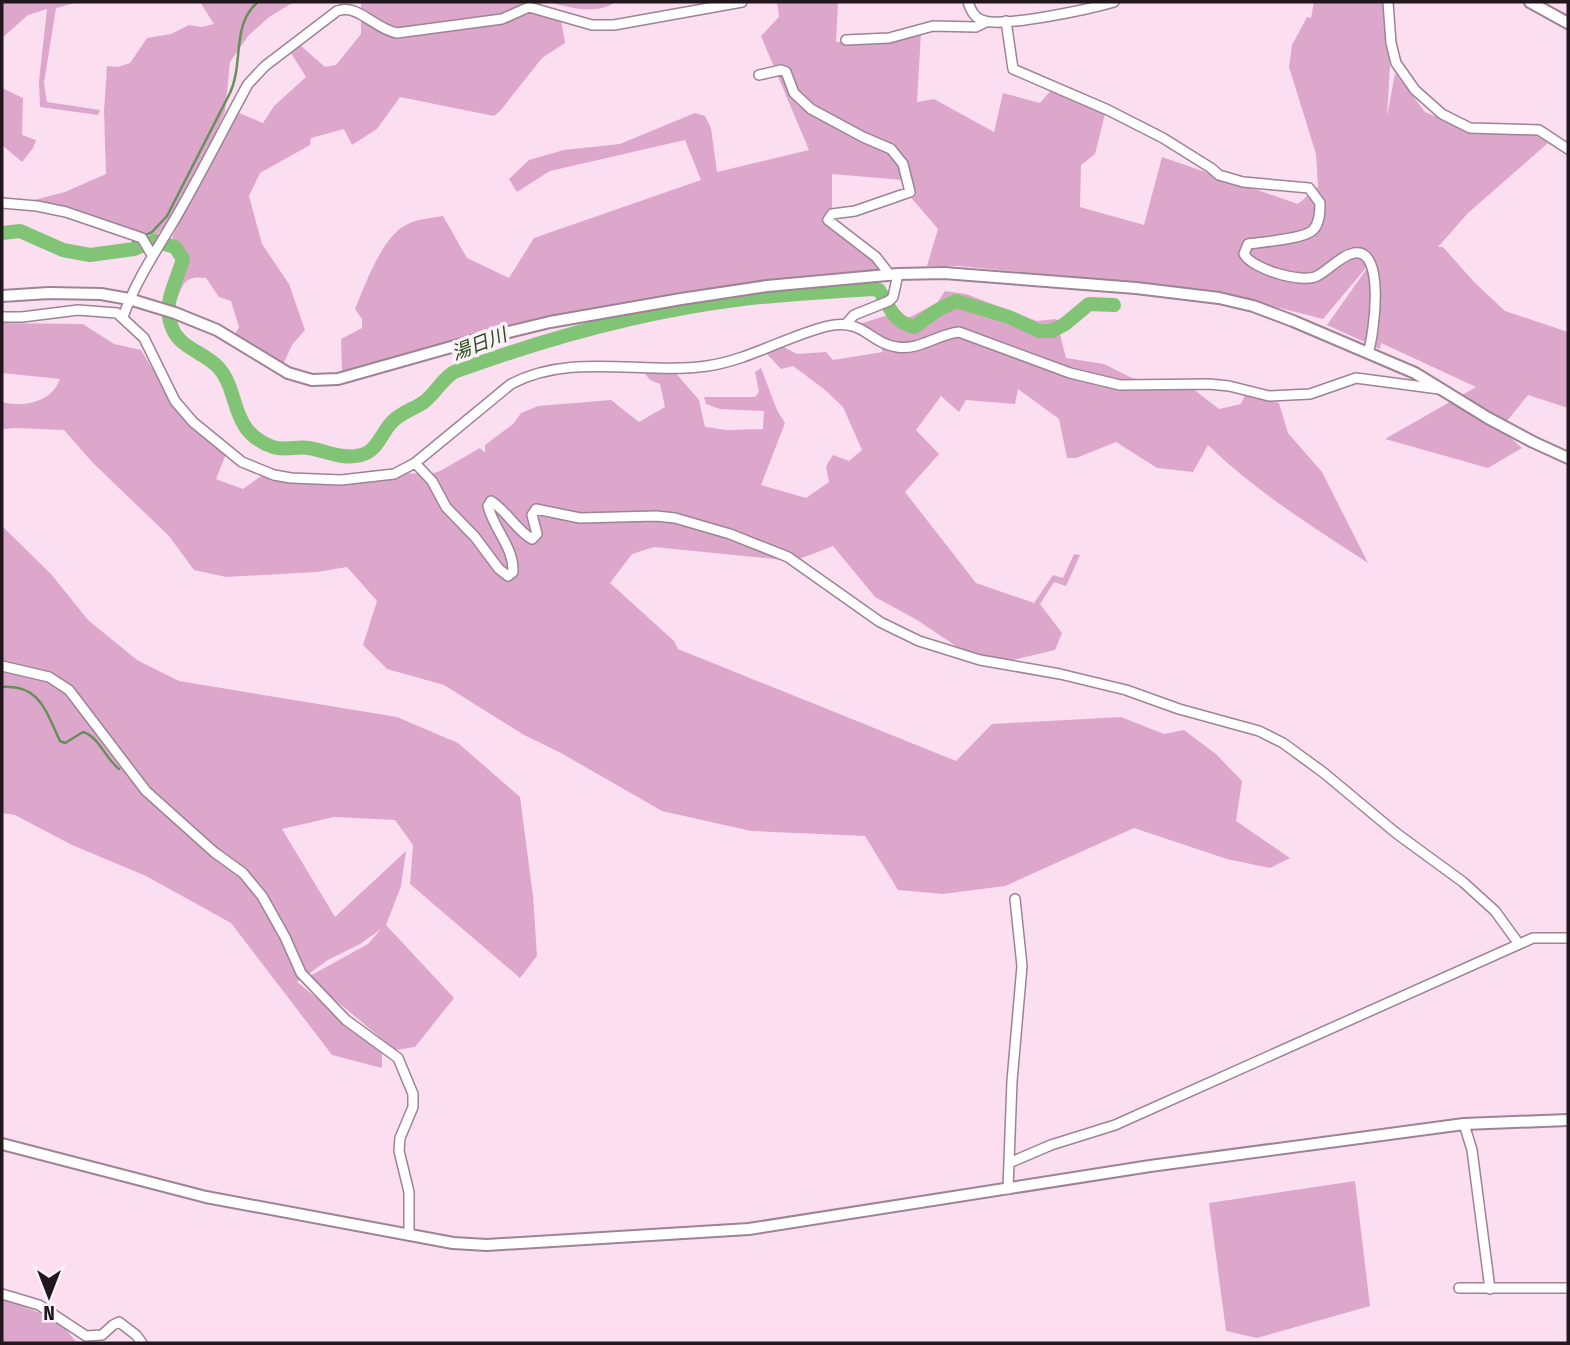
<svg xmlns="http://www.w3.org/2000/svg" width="1570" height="1345" font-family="'Fira Sans Condensed','Noto Sans JP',sans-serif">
<rect width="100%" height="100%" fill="#fcdef1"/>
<path fill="#dda7cb" d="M79,2L56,8L44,83L47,102L100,110L98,115L40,107L39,81L47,9L28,15L2,38V3Z
M200,2H294L269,17L248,36L230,62L225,112L182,206L157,235L130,234L30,201L65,192L106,174L104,111L107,66L118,67L130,63L147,38L171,34L189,25L202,27L214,24Z
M361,2H547L537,5L561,20L565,43L542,58L501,110L494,116L400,97L377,129L352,145L344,129L311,138L310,145L260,173L249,196L262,244L289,284L305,330L292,345L283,365L235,334L239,327L231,301L219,297L206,278C183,275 184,284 175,303L173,295L184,258L172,237L222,139L239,113L263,123L274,106L306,77L291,53L300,45L325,67L336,65L361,34Z
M549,2H616C596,15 570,8 549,2Z
M777,2H838L836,42L897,39L921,32L917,102L934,99L994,132L1003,93L1040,103L1052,89L1105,114L1095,154L1081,165L1080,207L1144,225L1162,157L1298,204L1318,187L1316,154L1289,67L1292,45L1307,17L1311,18L1314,2H1384L1390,66L1387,117L1395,73L1425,112L1465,129L1534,134L1548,143L1468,213L1438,247H1443L1474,282L1505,311L1568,332V408L1528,395L1507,421L1503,431L1522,448L1488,468L1385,439L1476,387L1381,343L1380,349L1327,325L1375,257L1323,319L1210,290L959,266H927L938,229L908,194L903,180L832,174V221L881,269L703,291L342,372L341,339L362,328V319L355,309C365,285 382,237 406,225C416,219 432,218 443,216L467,258L509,278L534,238L701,180L685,140L550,171L517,192L509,179L529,160L564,150L620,144L695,113L705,116L711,128L717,172L809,150L761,36L779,17Z
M2,88L23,98L22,135L36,140L33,148L22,162L2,145Z
M945,291L966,294L1037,321L1056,319L1066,358L1104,364L1132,378L1192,388L1219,409L1241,404L1245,395L1279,403L1288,433L1322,472L1368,563C1313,527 1255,491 1208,445L1193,472L1157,468L1116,442L1076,458H1067L1059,419L1018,389L1015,404L966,400L959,412L941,396L916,430L939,454L905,492L976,583L1034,603L1053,575L1063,578L1074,554L1080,555L1066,586L1054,582L1040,604L1062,633L1055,650L1008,661L968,654L917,620L875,597L833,546L794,561L654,547L632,554L610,583L674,641L678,649L956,761L992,724L1121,717L1164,734L1184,730L1216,754L1242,781L1236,821L1290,858L1270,868L1227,859L1134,828L1005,886L943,894L898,890L865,836L751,831L662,811L561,753L524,735L444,685L387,669L363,645L377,601L347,567L317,572L226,577L194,570L169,536L93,463L64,430L16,428L2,429V402C24,408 52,402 60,379L2,373V323L83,324L114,344L141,350L164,388L195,429L226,454L216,479L243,489L264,474L333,482L400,473L430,474L440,471L480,448L485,453V445L513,424L521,413L538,406L611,400L639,422L665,407L660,384L650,380L643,371H674L699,400L705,427L727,430L763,429L764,411L720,409L706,404L704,397H755L759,392L755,372L761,368L777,410L785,423L761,485L806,498L829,482L826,466L833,455L849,461L862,450L843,407L824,389L793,366L781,369L767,354L780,345L797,354L826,352L833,360L883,352L871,330L859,324L885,316L910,317L937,303Z
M2,526L51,574L88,620L137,660L179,681L397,717L458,743L520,797L533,896L537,956L520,978L410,884L413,845L395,820L334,817L282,829L335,917L406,851L401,886L386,925L454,998L415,1047L395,1050L308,977L368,944L381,929L360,944L328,960L297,982L382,1051V1068L332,1055L231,923L146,876L72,845L15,815L2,813Z
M1355,1181L1370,1306L1257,1338L1226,1331L1209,1203Z
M2,1298L58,1320L77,1343H2Z"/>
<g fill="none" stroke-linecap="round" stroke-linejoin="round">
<path stroke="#65905b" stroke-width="2.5" d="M142,237L152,232L167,216L230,93C244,63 231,24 258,2
M134,249L133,242L136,240
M2,687C40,684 46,712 60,741L65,743L83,732C98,736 106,759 119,769"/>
<path stroke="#82c475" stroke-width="14" d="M2,233L20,231L63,250L90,255L134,249L154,241L175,247L183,259C176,284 161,304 173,330C181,348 205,353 218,367C241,392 228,431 273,447C285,451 297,446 309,448C327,451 343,460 361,455C378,451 382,431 393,421C402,412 414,409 424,402C436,393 441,380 454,372C547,338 644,311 743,299C786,294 829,292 871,289L879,290C889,306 894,323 914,327L936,311L956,301L1009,317L1039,331H1052L1065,324L1089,304L1114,305"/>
<g stroke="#9d8394" stroke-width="12">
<path id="minor" d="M968,2C971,11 975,19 985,21C1006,27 1090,9 1114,2
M1388,2L1391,43L1396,63L1415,90L1442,114L1470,128L1539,130L1568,149
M1006,21L1013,69L1108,110L1163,138L1211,168L1219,175L1243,182L1309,188L1320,203C1320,211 1320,223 1313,230C1304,239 1262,242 1248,244L1244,254C1252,269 1302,284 1317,276C1329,270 1340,256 1354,253C1386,247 1374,335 1368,353
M846,40L889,38L933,26L976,27L986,22
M759,75L781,70L786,72L794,93L811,109L863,137L891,149L903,164L910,192L855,211L832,214L828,220L876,257L890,275
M2,203L37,206L66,212L142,238L152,255
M2,317H22L78,310L117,313L144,338L175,401L193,422L242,462L274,475L291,478L341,480L394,474L415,463L511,384C571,352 643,375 707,366C749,360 787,336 828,326C864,318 869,343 897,347C918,351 938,334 959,332L1070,373L1120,385L1209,384L1229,386L1269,396L1310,394L1356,378L1439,389
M123,317C136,279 159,247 179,212C203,170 225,126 248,84L265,66L337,11C358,3 374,29 397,33L502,19L529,7L592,25H614L742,2
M846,324L854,315L889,301L893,297L898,274
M415,463L432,481L446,507L475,537L499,569L508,576L513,572C514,547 494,530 488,506L491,501C507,511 516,530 532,539L537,534L532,515L536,509L580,518L656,516L675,518L730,534L788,557L880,622L919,641L980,660L1060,674L1126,690L1179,709L1259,731L1283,743L1324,773L1396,833L1463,882L1495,911L1519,944
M2,666L49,677L69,690L146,791L214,852L243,873L262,896L285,937L301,973L346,1020L398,1058L413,1094V1107L400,1138L399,1151L409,1192V1235
M1464,1124L1472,1150L1490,1289
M1009,1163L1051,1145L1115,1125L1533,938H1568
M1008,1189L1012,1081L1022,966L1015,899
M1459,1288H1568
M2,1294L39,1305L86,1336L102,1335L113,1325L119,1322L136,1335L142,1343"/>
</g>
<g stroke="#9d8394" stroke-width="14">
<path id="tertiary" d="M1530,2L1568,23
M2,296L49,293L101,294L129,299L175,313L217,330L288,373L312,380L338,379L476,340L550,322L681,299L767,286L898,274L944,273L1136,288L1219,298L1253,306L1293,321L1415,373L1488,418L1533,442L1568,458
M2,1144L206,1197L453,1243L487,1245L749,1229L1150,1166L1464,1124L1568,1120"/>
</g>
<use href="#minor" stroke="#fff" stroke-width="9"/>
<use href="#tertiary" stroke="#fff" stroke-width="10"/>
</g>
<g text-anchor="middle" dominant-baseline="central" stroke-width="7" stroke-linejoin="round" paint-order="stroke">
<g font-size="19" font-style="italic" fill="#224d19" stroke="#fdf1f9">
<text transform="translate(479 344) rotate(-21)">湯日川</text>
</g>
</g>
<rect width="1570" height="1345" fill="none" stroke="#21171d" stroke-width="7"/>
<g transform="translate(49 1296) rotate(180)" stroke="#fdf1f9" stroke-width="5" paint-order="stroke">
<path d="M0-5L12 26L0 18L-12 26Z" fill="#21171d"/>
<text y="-10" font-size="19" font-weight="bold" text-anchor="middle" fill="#21171d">N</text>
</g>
</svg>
